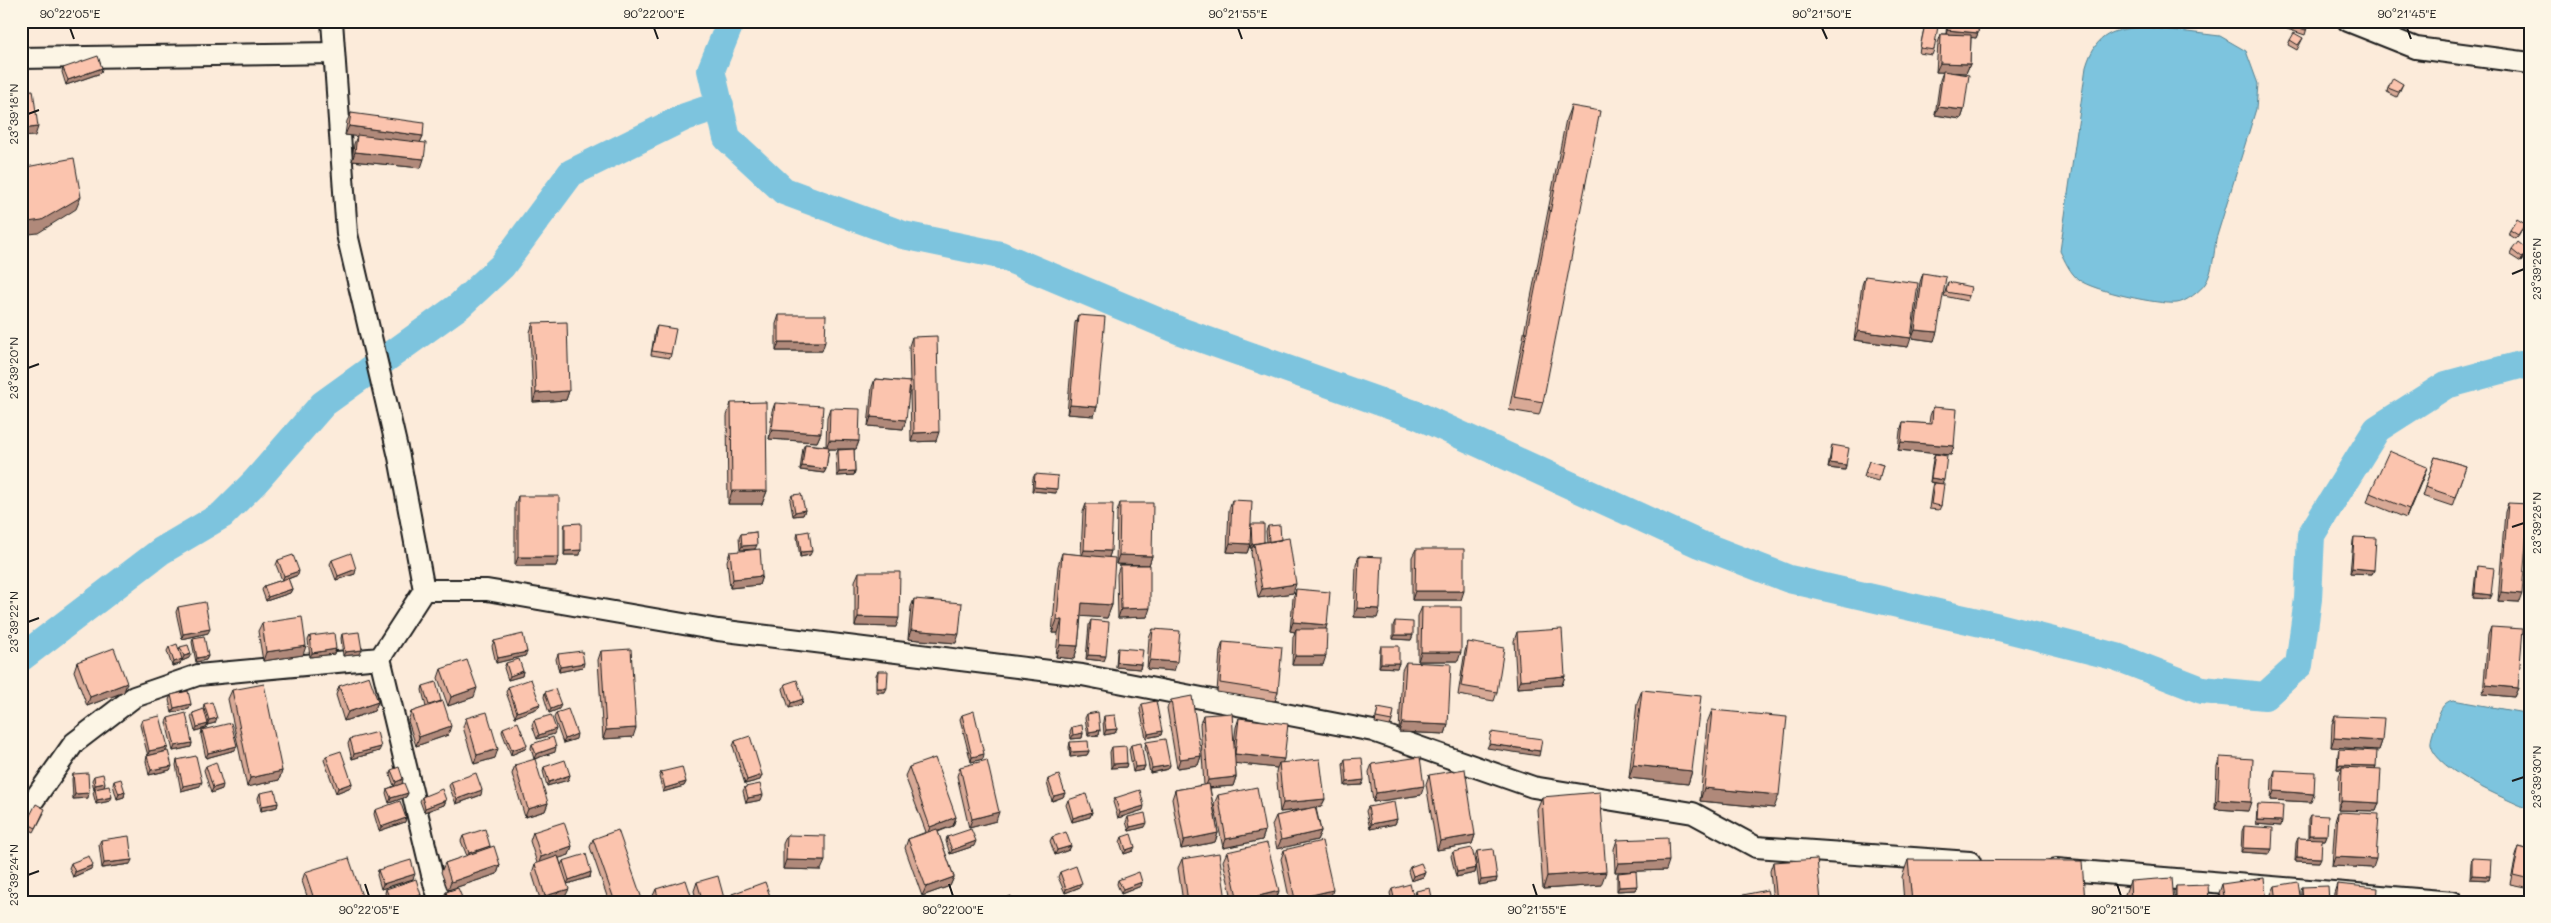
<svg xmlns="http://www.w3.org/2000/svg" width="2551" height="923" font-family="Mali,sans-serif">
<rect width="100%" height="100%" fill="#fcebda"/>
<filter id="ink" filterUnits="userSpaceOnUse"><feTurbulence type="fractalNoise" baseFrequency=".02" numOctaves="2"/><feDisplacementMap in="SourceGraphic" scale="10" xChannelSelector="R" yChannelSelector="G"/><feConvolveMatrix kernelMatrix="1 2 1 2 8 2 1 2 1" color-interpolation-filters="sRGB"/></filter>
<g filter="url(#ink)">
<path fill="#7dc4de" stroke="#568190" d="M2146,27L2220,36L2246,51L2258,84L2256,109L2216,239C2214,253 2213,272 2205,284C2200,291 2186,302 2177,303C2159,305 2094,291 2079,280C2070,273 2065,261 2060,251L2086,67C2096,33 2113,29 2146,27Z
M2453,700L2530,714V810C2507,799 2436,771 2431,745C2430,739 2435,729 2436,723C2439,713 2442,702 2453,700Z"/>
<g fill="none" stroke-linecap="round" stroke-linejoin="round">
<path stroke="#7dc4de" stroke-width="28" d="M731,21L711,70L727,138L784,191L903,235L1000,255L1183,332L1417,415L1699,544L1789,579L1999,627L2117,657L2202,690L2265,696L2299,665L2308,599L2311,535L2377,429L2446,385L2520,365L2530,366
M21,658L161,551L222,515L255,482L323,404L459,306L502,266L571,173L685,117L720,105"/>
<g stroke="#1c1c1c" stroke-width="24">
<path id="minor" d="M332,21L347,234L399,457L424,590
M2348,21L2416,48L2530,63
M21,58L334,53
M21,818L74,743L134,697L198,675L380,658
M2056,869L2453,902
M441,902L435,887L380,658L424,590H487L718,630L1082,675L1373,731L1533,787L1693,813L1756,847L1970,862"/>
</g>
<use href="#minor" stroke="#fcf5e5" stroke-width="20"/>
</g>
<path fill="#d8a996" stroke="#1c1c1c" d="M1947,21H1979L1978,33L1976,38L1971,37L1970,64L1966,73L1952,72L1964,110L1961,119L1935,115L1940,80L1943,72H1936L1938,43L1941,34H1946Z
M2290,21H2309L2305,35L2287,29Z
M2378,21H2409L2407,27Z
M1925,24L1934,50L1932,55L1919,53Z
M2303,38L2297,50L2288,45L2290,40Z
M63,68H102L101,73L66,85L62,72Z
M2403,84L2397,97L2387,92L2388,88Z
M1571,106L1543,402L1539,415L1509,410L1566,119Z
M351,113L423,136L420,142L421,168L352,161L354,144L357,136L345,135L347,121Z
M2523,228L2516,239L2508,234L2510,230Z
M2530,232V245L2525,243Z
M2512,250H2528L2526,254L2521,262L2510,255Z
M1923,273L1934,341L1912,338L1920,282Z
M1865,276L1908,347L1854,340L1862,285Z
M1948,282L1969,296L1967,301L1944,296Z
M779,315L822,351H776V324Z
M1078,315L1097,407L1094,416L1067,414L1075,323Z
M533,323L569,391L566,400L533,402L530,332Z
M657,326L671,354L670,358L651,355L655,330Z
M912,337L936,441L911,442L910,387L903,429L868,426L872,387L875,379L910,382L909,346Z
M731,403L767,491L762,504H728L727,416Z
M775,403L821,433L817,442L769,439L772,411Z
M1933,407L1954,446L1951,455L1898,450L1900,431L1903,422L1929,424L1930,416Z
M830,408L859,441L856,449H854L855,471L854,475L837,476L836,455L838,450L853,449H829L826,469L824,473L800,470L803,448L805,444L826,446L827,417Z
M1832,445L1846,465L1845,470L1828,468L1831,450Z
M1935,454L1942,484L1941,506L1939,510L1929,509L1932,487L1933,483L1930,482L1933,459Z
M2435,457L2466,466L2452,506L2422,496Z
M1869,461L1883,465L1878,481L1864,477Z
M2427,467L2406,518L2367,502L2370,493Z
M1035,474L1056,493L1032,491L1033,478Z
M792,495L805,510L803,515L793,516L790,500Z
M518,496L559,557L556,566H515V505Z
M1232,500L1251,524L1264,542H1267L1266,531L1268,526L1281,540L1293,593L1258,598L1251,553L1252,548H1250V545L1247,553L1227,552L1229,509Z
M1120,503L1152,556L1149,565L1116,564L1117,512Z
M2508,503L2519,602L2498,601L2505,512Z
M1086,504L1111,551L1109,557L1112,605L1107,618L1081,616L1078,646L1074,659L1056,657L1058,633H1052L1058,566L1062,553L1081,555L1083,512Z
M565,524L580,555H564V528Z
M756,532L740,550L739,538L741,534Z
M798,533L810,555L800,557L797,537Z
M2354,537L2374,570L2372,574L2350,573L2353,541Z
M1416,549L1461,600H1412V557Z
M730,552L762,576L759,585L730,588L727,561Z
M1359,556L1377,618L1354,617L1356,565Z
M278,560L298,575L288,579L292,589L290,593L266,601L262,590L264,586L282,580L276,565Z
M332,560L355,574L336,580L330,564Z
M1120,565L1147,617L1118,618L1117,574Z
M2477,566L2489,599L2473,598L2476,571Z
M859,572L896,627L855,626V581Z
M1296,589L1326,629L1323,665H1292L1293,637L1295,632L1290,631L1293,598Z
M914,599L956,643L908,639L911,607Z
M178,607L208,633L182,639L176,612Z
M1422,607L1458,661H1418V616Z
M1091,620L1104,661L1086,659L1089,625Z
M1395,621L1413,635L1411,640L1393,639V626Z
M262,623L303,655L263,661L258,631Z
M2491,627L2518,688L2514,697L2483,694L2488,635Z
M1153,629L1174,671L1147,669L1149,638Z
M1517,632L1565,676L1562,685L1517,688L1514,641Z
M342,634L360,654L343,656L341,638Z
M310,636L334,654L310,657L308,640Z
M193,638L208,656L206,660L196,662L192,642Z
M494,641L527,652L525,656L496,663L492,646Z
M1223,642L1278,692L1275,701L1217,692L1220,651Z
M1468,642L1497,692L1494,701L1458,695L1465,651Z
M1381,646L1399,663L1397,668L1379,667L1380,650Z
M169,647L179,651L180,647L189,658L182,661L181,659L180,664L172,666L167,651Z
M1118,648L1141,664L1140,669L1116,667L1117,652Z
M601,651L633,737L603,739L598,660Z
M558,654L583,667L559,672L556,659Z
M77,662L124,692L87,706L74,671Z
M1406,662L1448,725L1445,734L1399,732L1402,670Z
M506,663L523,671L522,676L508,680L504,668Z
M441,669L474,697L448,706L438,678Z
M878,671L885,692H876V675Z
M785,684L803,699L802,704L789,708L783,689Z
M339,686L378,702L374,711L344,721L336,695Z
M423,686L441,702L448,735L416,746L408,721L411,712L426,707L422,690Z
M508,687L540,704L538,708L515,717L506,692Z
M232,690L282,771L279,780L247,787L228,699Z
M1642,690L1692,771L1688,784L1629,778L1637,703Z
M545,692L559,709L549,713L544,697Z
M171,695L191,704L189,709L172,713L169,700Z
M1171,700L1201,756L1198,765L1177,768L1167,708Z
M204,704L215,723L207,725L206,728L195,731L191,717L193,713L203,710Z
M1142,704L1162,731L1161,735L1146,738L1140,709Z
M1378,708L1392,721L1390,726L1375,723Z
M1712,710L1774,808L1700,801L1707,723Z
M556,713L576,739L563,743L554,718Z
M1087,714L1100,730L1099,735L1088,736L1085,718Z
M962,715L983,759L971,762L960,719Z
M1203,715L1234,744L1236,727L1239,718L1282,763L1325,799L1321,807L1316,808L1321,831L1317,840L1277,849L1272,825L1276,816L1308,809L1280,812L1276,772L1277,768L1235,763L1236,777L1233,786L1210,788L1218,833L1215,842L1181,849L1172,799L1175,790L1204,785L1200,724Z
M1104,716L1117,729L1115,733L1104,735L1103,721Z
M2335,716L2382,741L2379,750L2331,747L2332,725Z
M168,718L192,743L191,747L173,751L166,722Z
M466,718L495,758L474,764L463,727Z
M142,720L168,747L148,756L140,725Z
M534,720L554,734L537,739L532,725Z
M1072,727L1083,733L1082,738L1071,739L1070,731Z
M503,728L527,745L525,749L511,755L502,732Z
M202,730L235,750L206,758L201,735Z
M350,739L379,751L352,759L348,744Z
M735,741L762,775L760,780L745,784L733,746Z
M1070,742L1089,751L1087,755L1070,757L1069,747Z
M1146,742L1170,765L1168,769L1150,773L1145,747Z
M532,744L555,752L534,759L531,748Z
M1131,745L1145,766L1143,770L1133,772L1129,749Z
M1112,747L1127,763L1126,767L1111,768L1110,752Z
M2339,749L2376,766L2375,769L2379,803L2376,811L2338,810L2339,776L2342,769H2337L2338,754Z
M147,756L172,766L170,770L149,775L146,761Z
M326,756L352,783L351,787L336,793L324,760Z
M2220,757L2248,811L2215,809L2217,766Z
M1345,759L1362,785L1345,786L1343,764Z
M177,760L200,786L181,791L176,765Z
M1372,764L1421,795L1373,802L1369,772Z
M515,765L548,803L545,811L525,817L512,774Z
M206,766L222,789L211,793L204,770Z
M544,767L570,775L568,780L547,786L543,771Z
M909,767L956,817L953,826L938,832L954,877L950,886L922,896L905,848L908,839L926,832L905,776Z
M960,767L996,821L969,828L957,776Z
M391,770L402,784L408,793L406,797L389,803L386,793L387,789L394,786L390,774Z
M2275,770L2311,802L2271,800L2272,779Z
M661,772L686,782L684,786L663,792L659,777Z
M73,774L88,798L73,799L72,779Z
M1429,775L1475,835L1472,844L1437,850L1426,784Z
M94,776L104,787L110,801L96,804L93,793L95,789L94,790L92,780Z
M1048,779L1065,793L1063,797L1052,801L1047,783Z
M114,781L125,792L124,797L117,799L113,785Z
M451,782L481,795L456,804L449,786Z
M745,787L761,800L746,803L743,791Z
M260,793L278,803L277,807L261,811L258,798Z
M1218,795L1265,831L1262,840L1223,848L1214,804Z
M422,797L446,800L444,805L424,812L420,801Z
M1542,797L1601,885L1543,889L1537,809Z
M1115,798L1143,810L1118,818L1113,802Z
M1068,800L1092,812L1090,817L1072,822L1066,805Z
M2258,804L2281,826L2256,824L2257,808Z
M1368,807L1397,819L1395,824L1370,829L1366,811Z
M375,810L405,822L379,831L374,814Z
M2338,812L2373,868L2332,866L2335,821Z
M44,813L34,832L25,827L26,823Z
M2310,815L2327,835L2325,840H2322L2319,862L2295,861L2296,843L2298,838L2308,839V819Z
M1128,817L1145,827L1129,831L1126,822Z
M2244,826L2270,854L2241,852L2242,831Z
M533,832L572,846L569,855L559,858L561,865L563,861L591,872L590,877L567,884L565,897L552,902H541L532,873L535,864L537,863L530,841Z
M787,835L821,870L783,869V844Z
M463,836L490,846V848L500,865L497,874L448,890L441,872L445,863L467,856L461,841Z
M947,837L974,846L950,854L946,841Z
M1052,837L1071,846L1069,850L1055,855L1050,841Z
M1122,837L1133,851L1124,854L1120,842Z
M593,839L642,899L641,902H609L590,847Z
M101,840L130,864L102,868L99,844Z
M1617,840L1666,870L1615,872L1614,849Z
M2519,847L2530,850V888L2510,884L2516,856Z
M1284,850L1330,899V902H1290L1281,859Z
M1477,851L1497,878L1496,882L1479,885L1475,856Z
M1227,852L1276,900L1270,902H1233L1223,861Z
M1453,852L1476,868L1475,873L1456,877L1451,856Z
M2472,858L2490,876L2489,880L2470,879L2471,863Z
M1182,859L1226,900V902H1183L1178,868Z
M1908,860L2085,902H1904L1902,877Z
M1773,862L1821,902H1773L1770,871Z
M71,863L91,869L73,877L69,868Z
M1410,867L1425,872L1423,877L1411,881L1408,871Z
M378,870L413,879L381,889L377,875Z
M305,872L363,899L362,902H309L302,881Z
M1060,872L1080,887L1065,893L1058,877Z
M1618,873L1637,886L1635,890L1617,891V877Z
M1118,880L1142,882L1141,886L1121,894L1117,884Z
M2130,881L2174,902H2126L2125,894Z
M697,882L725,902H697L694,891Z
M2222,884L2267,902H2221L2219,893Z
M2337,884L2377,902H2333L2334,893Z
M2176,886L2209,902H2175V890Z
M2275,886L2301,902H2273L2271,894Z
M2302,887L2329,902H2301V891Z
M386,889L421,895L419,900L413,902H388L385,893Z
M656,889L693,902H653L652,898Z
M1392,889L1415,902H1392L1390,893Z
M1416,891L1433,902H1416L1415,895Z
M446,892L463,900L462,902H446L444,896Z
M732,894L770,902H732L731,898Z"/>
<path fill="#b0897a" stroke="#1c1c1c" d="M1947,30L1978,33L1976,38L1946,35Z
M1940,63L1970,64L1966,73L1936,72Z
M102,68L101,73L66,85L68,80Z
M1938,107L1964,110L1961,119L1935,115Z
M349,126L423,136L419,145L345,135Z
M38,127L35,136L21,137V129Z
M355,152L424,159L421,168L352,161Z
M81,197L76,209L38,233L21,235V223Z
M2528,250L2526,254L2521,262L2522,258Z
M1915,330L1937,332L1934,341L1912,338Z
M1858,331L1911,338L1908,347L1854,340Z
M779,342H825L822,351H776Z
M569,391L566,400L533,402L536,393Z
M1070,405L1097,407L1094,416L1067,414Z
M871,417L906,420L903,429L868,426Z
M772,430L821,433L817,442L769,439Z
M939,432L936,441L911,442L914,433Z
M829,440L859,441L856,449H826Z
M1901,442L1954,446L1951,455L1898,450Z
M1830,463L1846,465L1845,470L1828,468Z
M802,466L826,469L824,473L800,470Z
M2427,467L2424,476L2406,518L2409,509Z
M855,471L854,475L837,476L839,472Z
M1931,478L1944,480L1942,484L1930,482Z
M1034,487L1057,489L1056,493L1032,491Z
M732,491H767L762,504H728Z
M805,510L803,515L793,516L795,512Z
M1230,543L1250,544L1247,553L1227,552Z
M1252,544H1254L1252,548H1250Z
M757,545L755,549L740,550L742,546Z
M581,550L580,555H564L565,551Z
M1084,550L1111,551L1108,560L1081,559Z
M812,551L810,555L800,557L801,552Z
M1119,555L1152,556L1149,565L1116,564Z
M518,557H559L556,566H515Z
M2352,568L2374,570L2372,574L2350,573Z
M356,569L355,574L336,580L338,576Z
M299,571L298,575L282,581L284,576Z
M762,576L759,585L730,588L733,579Z
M1296,584L1293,593L1258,598L1262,589Z
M292,589L290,593L266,601L268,597Z
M1415,591H1464L1461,600H1412Z
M2501,592L2522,594L2519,602L2498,601Z
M2475,593L2491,595L2489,599L2473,598Z
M1082,603L1112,605L1107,618L1077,616Z
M1150,608L1147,617L1118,618L1121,609Z
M1357,608L1380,609L1377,618L1354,617Z
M858,617L899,618L896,627L855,626Z
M1057,620H1062L1058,633H1052Z
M1293,622L1327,625L1324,634L1296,629L1295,632L1290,631Z
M210,629L208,633L182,639L183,634Z
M911,630L959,634L956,643L908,639Z
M1395,635H1413L1411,640L1393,639Z
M1060,645L1078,646L1074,659L1056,657Z
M306,646L303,655L263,661L266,652Z
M336,649L334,654L310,657L312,653Z
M362,650L360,654L343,656L345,652Z
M527,652L525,656L496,663L498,658Z
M1421,652H1461L1458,661H1418Z
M191,654L189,658L182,661L184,656Z
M1088,655L1106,656L1104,661L1086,659Z
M208,656L206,660L196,662L197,658Z
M1295,656H1326L1323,665H1292Z
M182,659L180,664L172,666L174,662Z
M1150,660L1177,662L1174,671L1147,669Z
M1117,662L1141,664L1140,669L1116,667Z
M584,663L583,667L559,672L560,667Z
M1381,663H1399L1397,668L1379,667Z
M523,671L522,676L508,680L510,676Z
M1565,676L1562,685L1517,688L1520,680Z
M127,683L124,692L87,706L90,697Z
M2486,685L2518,688L2514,697L2483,694Z
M477,688L474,697L448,706L451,697Z
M877,688H887L885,692H876Z
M803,699L802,704L789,708L791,703Z
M378,702L374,711L344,721L348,712Z
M191,704L189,709L172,713L174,708Z
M540,704L538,708L515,717L517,712Z
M561,705L559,709L549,713L551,709Z
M217,718L215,723L207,725L209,720Z
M1402,723L1448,725L1445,734L1399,732Z
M208,724L206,728L195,731L197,727Z
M451,726L448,735L416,746L419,737Z
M636,728L633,737L603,739L606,730Z
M556,729L554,734L537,739L539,735Z
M1117,729L1115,733L1104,735L1106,730Z
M1100,730L1099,735L1088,736L1089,732Z
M1162,731L1161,735L1146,738L1148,734Z
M1083,733L1082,738L1071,739L1073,735Z
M577,734L576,739L563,743L565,739Z
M2334,738L2382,741L2379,750L2331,747Z
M192,743L191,747L173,751L175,746Z
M1489,744L1540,751L1539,756L1487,748Z
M527,745L525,749L511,755L512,750Z
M237,746L235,750L206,758L208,753Z
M168,747L166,751L148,756L149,751Z
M381,747L379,751L352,759L354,754Z
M556,747L555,752L534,759L536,754Z
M498,749L495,758L474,764L477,755Z
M1089,751L1087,755L1070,757L1071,752Z
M984,754L983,759L971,762L972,757Z
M1235,754L1284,759L1280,768L1279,763L1277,768L1232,763Z
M1201,756L1198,765L1177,768L1180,759Z
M1127,763L1126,767L1111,768L1113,764Z
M1170,765L1168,769L1150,773L1152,768Z
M1633,765L1692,771L1688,784L1629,778Z
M2338,765L2376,766L2374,771L2342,767V769H2337Z
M172,766L170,770L149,775L151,770Z
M1145,766L1143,770L1133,772L1135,767Z
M282,771L279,780L247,787L250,778Z
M570,775L568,780L547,786L549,782Z
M762,775L760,780L745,784L747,780Z
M1236,777L1233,786L1205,788L1208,780Z
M403,779L402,784L394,787L396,782Z
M1364,780L1362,785L1345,786L1347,782Z
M202,782L200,786L181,791L183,786Z
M686,782L684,786L663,792L665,788Z
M105,783L104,788L94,790L95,785Z
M352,783L351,787L336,793L338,788Z
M223,785L222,789L211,793L213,788Z
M1424,786L1421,795L1373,802L1376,793Z
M1704,788L1779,795L1774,808L1700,801Z
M482,790L481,795L456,804L457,799Z
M2274,791L2314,794L2311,802L2271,800Z
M125,792L124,797L117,799L119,794Z
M89,793L88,798L73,799L75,794Z
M408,793L406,797L389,803L391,798Z
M1065,793L1063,797L1052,801L1054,796Z
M763,795L761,800L746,803L748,798Z
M112,797L110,801L96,804L97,800Z
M1325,799L1321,807L1280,812L1283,803Z
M446,800L444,805L424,812L425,808Z
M2218,800L2251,802L2248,811L2215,809Z
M2341,801L2379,803L2376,811L2338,810Z
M278,803L277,807L261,811L262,806Z
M548,803L545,811L525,817L528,809Z
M1144,806L1143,810L1118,818L1120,813Z
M999,812L996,821L969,828L972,819Z
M1092,812L1090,817L1072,822L1073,818Z
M956,817L953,826L927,835L930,827Z
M406,818L405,822L379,831L381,827Z
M1397,819L1395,824L1370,829L1371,824Z
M2257,820L2282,821L2281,826L2256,824Z
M1147,823L1145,827L1129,831L1130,827Z
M1265,831L1262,840L1223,848L1226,839Z
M1321,831L1317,840L1277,849L1281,840Z
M1218,833L1215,842L1181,849L1184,840Z
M1475,835L1472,844L1437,850L1440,841Z
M2309,835H2327L2325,840L2308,839Z
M976,841L974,846L950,854L952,850Z
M490,846L489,850L467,857L469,853Z
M572,846L569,855L538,865L541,857Z
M1071,846L1069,850L1055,855L1057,850Z
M1135,847L1133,851L1124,854L1126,850Z
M2243,848L2272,849L2270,854L2241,852Z
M2297,857L2321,858L2319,862L2295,861Z
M2335,857L2376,859L2373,868L2332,866Z
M132,860L130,864L102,868L104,863Z
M786,860L825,861L821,870L783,869Z
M1669,861L1666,870L1615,872L1618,863Z
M93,865L91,869L73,877L75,872Z
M500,865L497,874L448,890L451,882Z
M1476,868L1475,873L1456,877L1457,872Z
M591,872L590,877L567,884L569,880Z
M1425,872L1423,877L1411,881L1413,876Z
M1606,872L1601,885L1543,889L1547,876Z
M415,874L413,879L381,889L383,884Z
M2472,875L2490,876L2489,880L2470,879Z
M954,877L950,886L922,896L926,887Z
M1497,878L1496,882L1479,885L1481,880Z
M1142,882L1141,886L1121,894L1123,889Z
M1082,883L1080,887L1065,893L1066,889Z
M1637,886L1635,890L1617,891L1619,887Z
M569,889L565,897L552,902H543L545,896Z
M1333,890L1330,899L1318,902H1294L1295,899Z
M1279,891L1276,900L1270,902H1238V901Z
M421,895L419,900L413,902H401Z
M363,899L362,902H354Z"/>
<path fill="#fbc4ae" stroke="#1c1c1c" d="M1948,21H1979L1978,33L1947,30Z
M2290,21H2309L2306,30L2289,25Z
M1925,24L1938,26L1934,50L1920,48Z
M2294,33L2303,38L2298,45L2290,40Z
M1941,34L1971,35L1970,64L1940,63Z
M98,56L102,68L68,80L63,68Z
M1943,71L1969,75L1964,110L1938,107Z
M2393,78L2403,84L2398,92L2388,88Z
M33,90L38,127L21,129V91Z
M1571,106L1600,111L1543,402L1514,397Z
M351,113L424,123L423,136L349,126Z
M357,135L426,143L424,159L355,152Z
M74,158L81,197L42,220L21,223V168Z
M2517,219L2525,224L2518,235L2510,230Z
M2530,232V239L2527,238Z
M2518,242L2528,250L2522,258L2512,250Z
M1923,273L1946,277L1937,332L1915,330Z
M1865,276L1918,283L1911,338L1858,331Z
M1948,282L1971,287L1969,296L1946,292Z
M779,315H826L825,342H779Z
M1078,315L1105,317L1097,407L1070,405Z
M567,322L569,391L536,393L533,323Z
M657,326L676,329L671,354L652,351Z
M937,336L939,432L914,433L912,337Z
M875,379L910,382L906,420L871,417Z
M766,402L767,491H732L731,403Z
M775,403L823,406L821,433L772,430Z
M1933,407L1957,409L1954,446L1901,442L1903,422L1932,424Z
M830,408L860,409L859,441L829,440Z
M805,444L829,447L826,469L802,466Z
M1832,445L1849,448L1846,465L1830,463Z
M854,449L855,471L839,472L838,450Z
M2389,451L2427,467L2409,509L2370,493Z
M1935,454L1947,456L1944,480L1931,478Z
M2435,457L2466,466L2455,497L2425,487Z
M1869,461L1883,465L1880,476L1865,473Z
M1035,474L1058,476L1057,489L1034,487Z
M1934,483L1944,484L1941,506L1931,504Z
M801,494L805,510L795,512L792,495Z
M518,496H559V557H518Z
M1232,500L1252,501L1250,544L1230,543Z
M1120,503H1153L1152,556L1119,555Z
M2508,503L2529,504L2522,594L2501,592Z
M1086,504H1113L1111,551L1084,550Z
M581,523V550L565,551V524Z
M1251,524H1264V542L1252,544Z
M1280,525L1281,540L1269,542L1268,526Z
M809,531L812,551L801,552L798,533Z
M756,532L757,545L742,546L741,534Z
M2354,537L2376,538L2374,570L2352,568Z
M1289,538L1296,584L1262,589L1254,544Z
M760,549L762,576L733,579L730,552Z
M1416,549H1464V591H1415Z
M351,553L356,569L338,576L332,560Z
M1062,553L1115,558L1112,605L1082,603L1078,646L1060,645L1062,620H1057Z
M293,555L299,571L284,576L278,560Z
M1359,556L1382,557L1380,609L1357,608Z
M1120,565H1150V608L1121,609Z
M2477,566L2494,568L2491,595L2475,593Z
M859,572H900L899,618L858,617Z
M288,578L292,589L268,597L264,586Z
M1296,589L1330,592L1327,625L1293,622Z
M914,599L962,603L959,634L911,630Z
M205,602L210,629L183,634L178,607Z
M1422,607H1461V652H1421Z
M302,617L306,646L266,652L262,623Z
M1091,620L1109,622L1106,656L1088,655Z
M1395,621L1413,622V635H1395Z
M2491,627L2523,629L2518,688L2486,685Z
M1153,629L1180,631L1177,662L1150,660Z
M1296,629H1327L1326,656H1295Z
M1562,629L1565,676L1520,680L1517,632Z
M359,632L362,650L345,652L342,634Z
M334,633L336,649L312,653L310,636Z
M523,634L527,652L498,658L494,641Z
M204,636L208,656L197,658L193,638Z
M1223,642L1282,647L1278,692L1220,683Z
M1468,642L1504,648L1497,692L1461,686Z
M177,644L182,659L174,662L169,647Z
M188,645L191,654L184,656L180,647Z
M1381,646H1399V663H1381Z
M114,648L127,683L90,697L77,662Z
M1118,648L1143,650L1141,664L1117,662Z
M631,649L636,728L606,730L601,651Z
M582,651L584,663L560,667L558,654Z
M519,659L523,671L510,676L506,663Z
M467,660L477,688L451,697L441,669Z
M1406,662L1451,664L1448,725L1402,723Z
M878,671H888L887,688H877Z
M369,676L378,702L348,712L339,686Z
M531,679L540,704L517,712L508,687Z
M797,680L803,699L791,703L785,684Z
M436,682L441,701L429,705L423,686Z
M264,684L282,771L250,778L232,690Z
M555,689L561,705L551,709L545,692Z
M1642,690L1701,696L1692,771L1633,765Z
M188,691L191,704L174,708L171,695Z
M1192,696L1201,756L1180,759L1171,700Z
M443,701L451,726L419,737L411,712Z
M1156,701L1162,731L1148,734L1142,704Z
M212,702L217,718L209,720L204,704Z
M1378,708L1394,711L1392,721L1376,718Z
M204,709L208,724L197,727L193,713Z
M568,709L577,734L565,739L556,713Z
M1712,710L1787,717L1779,795L1704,788Z
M974,711L984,754L972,757L962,715Z
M487,712L498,749L477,755L466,718Z
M1098,712L1100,730L1089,732L1087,714Z
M186,713L192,743L175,746L168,718Z
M1232,713L1236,777L1208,780L1203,715Z
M551,715L556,729L539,735L534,720Z
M1115,715L1117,729L1106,730L1104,716Z
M160,716L168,747L149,751L142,720Z
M2335,716L2384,718L2382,741L2334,738Z
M1239,718L1288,724L1284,759L1235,754Z
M518,722L527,745L512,750L503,728Z
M231,723L237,746L208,753L202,730Z
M1082,725L1083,733L1073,735L1072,727Z
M377,732L381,747L354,754L350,739Z
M1491,732L1542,739L1540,751L1489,744Z
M750,736L762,775L747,780L735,741Z
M553,737L556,747L536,754L532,744Z
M1165,739L1170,765L1152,768L1146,742Z
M1088,741L1089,751L1071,752L1070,742Z
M1141,743L1145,766L1135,767L1131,745Z
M1126,746L1127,763L1113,764L1112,747Z
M2339,749L2377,751L2376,766L2338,765Z
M168,751L172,766L151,770L147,756Z
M341,751L352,783L338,788L326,756Z
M196,756L202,782L183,786L177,760Z
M1420,757L1424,786L1376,793L1372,764Z
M2220,757L2253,759L2251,802L2218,800Z
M935,758L956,817L930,827L909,767Z
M1362,758L1364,780L1347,782L1345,759Z
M535,759L548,803L528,809L515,765Z
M1320,759L1325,799L1283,803L1279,763Z
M565,760L570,775L549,782L544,767Z
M987,760L999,812L972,819L960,767Z
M216,762L223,785L213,788L206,766Z
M399,767L403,779L396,782L391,770Z
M682,767L686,782L665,788L661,772Z
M2342,767L2381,769L2379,803L2341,801Z
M1465,769L1475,835L1440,841L1429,775Z
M2275,770L2315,772L2314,794L2274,791Z
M88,773L89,793L75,794L73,774Z
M476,773L482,790L457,799L451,782Z
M103,774L105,783L95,785L94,776Z
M1059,775L1065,793L1054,796L1048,779Z
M121,779L125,792L119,794L114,781Z
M404,783L408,793L391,798L387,789Z
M760,784L763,795L748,798L745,787Z
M1209,784L1218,833L1184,840L1175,790Z
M109,786L112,797L97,800L95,789Z
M1257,787L1265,831L1226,839L1218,795Z
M442,789L446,800L425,808L422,797Z
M275,790L278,803L262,806L260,793Z
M1140,790L1144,806L1120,813L1115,798Z
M1600,792L1606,872L1547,876L1542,797Z
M1086,794L1092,812L1073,818L1068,800Z
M400,801L406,818L381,827L375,810Z
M1394,802L1397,819L1371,824L1368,807Z
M36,804L45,809L36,828L26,823Z
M2258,804L2283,805L2282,821L2257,820Z
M1315,807L1321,831L1281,840L1276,816Z
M2338,812L2379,814L2376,859L2335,857Z
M1145,813L1147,823L1130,827L1128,817Z
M2310,815L2328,816L2327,835H2309Z
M564,822L572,846L541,857L533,832Z
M2244,826L2273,828L2272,849L2243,848Z
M485,829L490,846L469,853L463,836Z
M937,829L954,877L926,887L908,839Z
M971,829L976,841L952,850L947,837Z
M618,830L642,899L635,902H615L593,839Z
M1066,832L1071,846L1057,850L1052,837Z
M1131,834L1135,847L1126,850L1122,837Z
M787,835L825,836V861L786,860Z
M129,836L132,860L104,863L101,840Z
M1668,838L1669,861L1618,863L1617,840Z
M2298,838L2322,839L2321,858L2297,857Z
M1322,841L1333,890L1295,899L1284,850Z
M1267,843L1279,891L1238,901L1227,852Z
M494,846L500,865L451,882L445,863Z
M2519,847L2530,850V879L2513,875Z
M1472,848L1476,868L1457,872L1453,852Z
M1493,849L1497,878L1481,880L1477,851Z
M1219,853L1226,900L1215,902H1188L1182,859Z
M586,854L591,872L569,880L563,861Z
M89,856L93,865L75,872L71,863Z
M558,856L569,889L545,896L535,864Z
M349,858L363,899L354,902H315L305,872Z
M2472,858L2491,859L2490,876L2472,875Z
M1817,859L1821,902H1777L1773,862Z
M411,860L415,874L383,884L378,870Z
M1908,860L2082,861L2085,902H1912Z
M1421,863L1425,872L1413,876L1410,867Z
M1076,866L1082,883L1066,889L1060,872Z
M1636,871L1637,886L1619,887L1618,873Z
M1139,872L1142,882L1123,889L1118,880Z
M718,876L725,902H703L697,882Z
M2172,878L2174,902H2131L2130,881Z
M2264,878L2267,902H2225L2222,884Z
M416,879L421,895L401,902H391L386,889Z
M686,880L693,902H659L656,889Z
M765,882L771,899L764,902H735L732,894Z
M2298,882L2301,902H2277L2275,886Z
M1410,884L1415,902H1395L1392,889Z
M2337,884L2378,888L2377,902H2335Z
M2208,885L2209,902H2176V886Z
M2328,886L2329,902H2303L2302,887Z
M458,888L463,900L458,902H449L446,892Z
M1430,888L1433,902H1419L1416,891Z
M1767,890L1770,902H1710Z
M1011,896L1013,902H996Z
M1329,897L1330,902H1312Z"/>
</g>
<path fill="none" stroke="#1c1c1c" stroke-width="2" d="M70,28L74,39M654,28L658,39M1238,28L1242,39M1822,28L1827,39M2407,28L2411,39M28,114L39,110M2512,274L2524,269M28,368L39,364M2512,527L2524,523M28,622L39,618M2512,781L2524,777M28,875L39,871M365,884L369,896M949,884L953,896M1533,884L1537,896M2117,884L2121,896"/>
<rect width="2551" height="923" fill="none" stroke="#fcf5e5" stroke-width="55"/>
<rect x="28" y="28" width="2496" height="868" fill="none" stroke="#1c1c1c" stroke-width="2"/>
<g font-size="12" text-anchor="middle" fill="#1c1c1c">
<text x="70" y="18">90°22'05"E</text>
<text x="654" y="18">90°22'00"E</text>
<text x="1238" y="18">90°21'55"E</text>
<text x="1822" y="18">90°21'50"E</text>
<text x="2407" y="18">90°21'45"E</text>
<text transform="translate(14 114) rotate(-90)" y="4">23°39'18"N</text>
<text transform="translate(2537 269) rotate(-90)" y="4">23°39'26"N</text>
<text transform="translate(14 368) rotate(-90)" y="4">23°39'20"N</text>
<text transform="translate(2537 523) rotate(-90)" y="4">23°39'28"N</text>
<text transform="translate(14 622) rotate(-90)" y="4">23°39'22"N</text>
<text transform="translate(2537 777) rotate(-90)" y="4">23°39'30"N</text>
<text transform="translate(14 875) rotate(-90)" y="4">23°39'24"N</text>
<text x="369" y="914">90°22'05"E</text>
<text x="953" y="914">90°22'00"E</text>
<text x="1537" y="914">90°21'55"E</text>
<text x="2121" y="914">90°21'50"E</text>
</g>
</svg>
